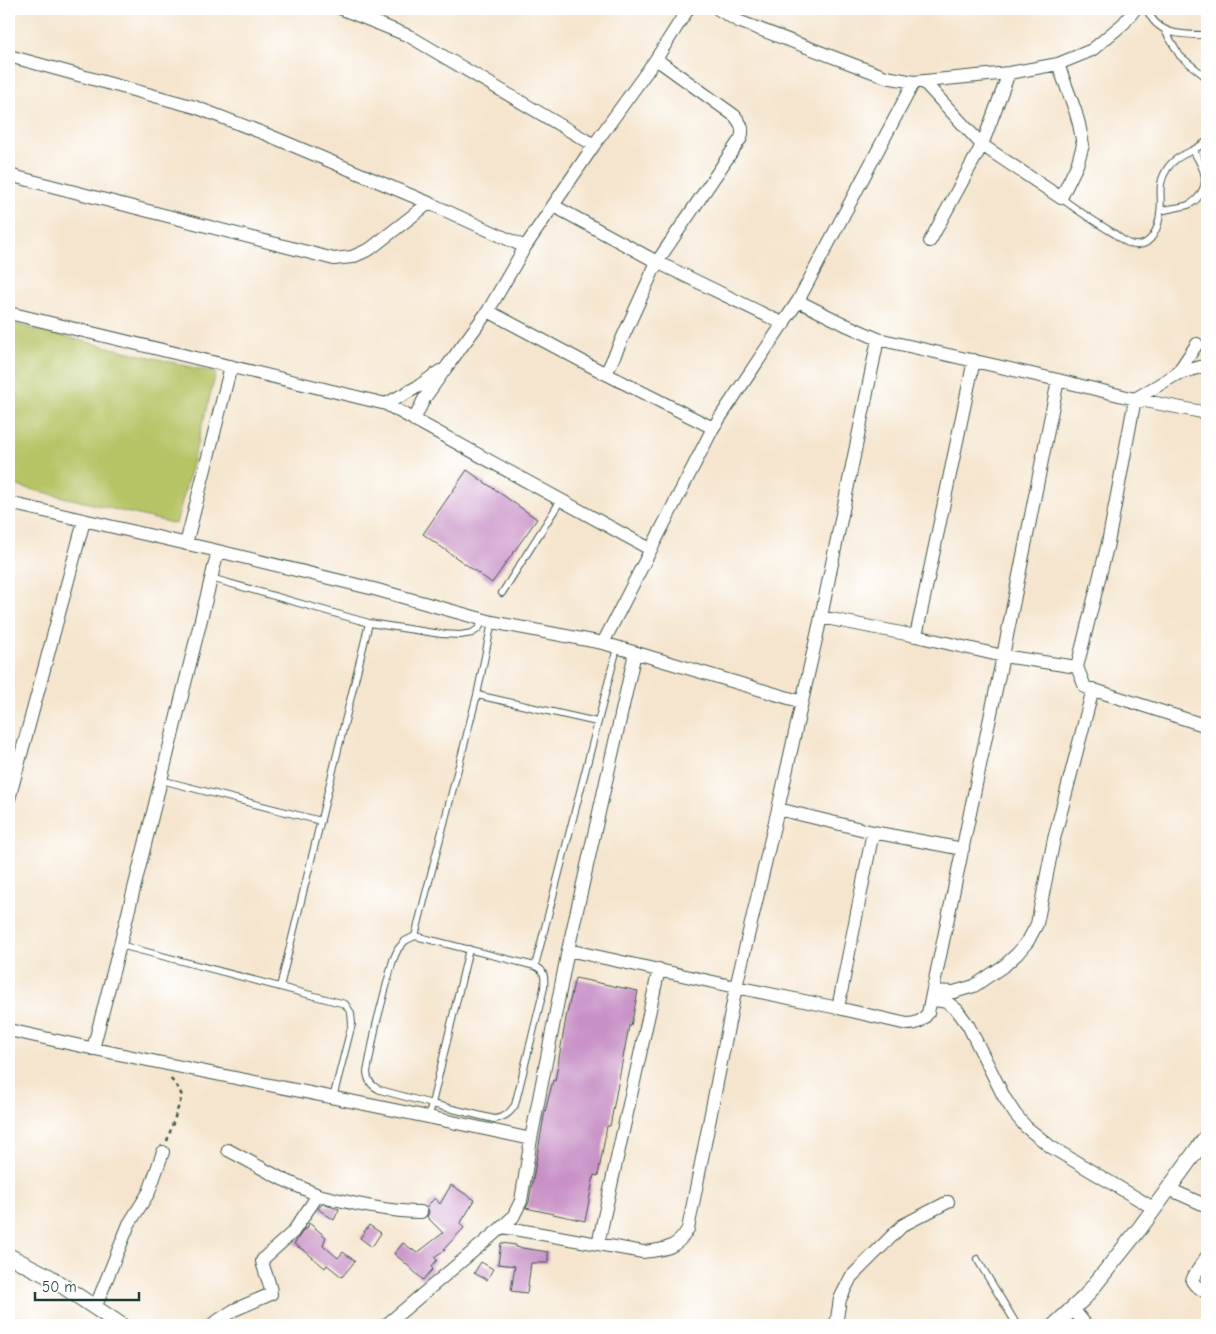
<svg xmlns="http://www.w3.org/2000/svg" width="1216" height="1334" font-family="'Comic Neue',sans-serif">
<rect width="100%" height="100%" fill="#fff"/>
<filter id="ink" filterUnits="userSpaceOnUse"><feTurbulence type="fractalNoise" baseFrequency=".02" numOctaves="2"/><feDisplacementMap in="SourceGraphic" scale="10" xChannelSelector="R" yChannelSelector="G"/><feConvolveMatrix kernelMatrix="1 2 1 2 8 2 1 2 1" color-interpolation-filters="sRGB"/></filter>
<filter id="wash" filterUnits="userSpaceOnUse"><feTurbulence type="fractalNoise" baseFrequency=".0096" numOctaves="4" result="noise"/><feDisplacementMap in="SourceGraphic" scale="20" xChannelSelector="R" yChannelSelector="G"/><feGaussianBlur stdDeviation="1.12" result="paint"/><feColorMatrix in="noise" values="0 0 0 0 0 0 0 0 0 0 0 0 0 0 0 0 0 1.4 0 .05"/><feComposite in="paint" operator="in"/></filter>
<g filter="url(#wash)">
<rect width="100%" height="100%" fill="#f5e5ce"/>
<path fill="#b7c466" stroke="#6b804d" d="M9,323L216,373L176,524L9,484Z"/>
<g id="blocks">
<path fill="#c891c6" d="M467,470L537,519L492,583L423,534Z
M575,978L638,991L631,1026H629L610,1126H607L598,1176L594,1175L585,1221L526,1208L529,1202L544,1116L553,1080L555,1081L566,1018Z
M451,1185L475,1200L460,1224L464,1228L444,1249L445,1250L434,1257L437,1260L431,1267L433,1269L423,1280L403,1261L394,1254L403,1243L417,1253L443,1233L427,1217L429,1212L427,1206L435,1198L440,1204Z
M322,1204L339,1209L334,1220L318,1209Z
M309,1223L326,1237L323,1245L338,1258L343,1252L355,1261L342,1277L327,1265L325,1268L306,1252L294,1244L305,1228L307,1229Z
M369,1225L381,1233L372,1247L360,1238Z
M501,1243L516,1245V1247L548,1252V1263H531L527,1293L511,1291L515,1266L498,1264Z
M481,1262L493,1269L487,1280L474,1273Z"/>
</g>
</g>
<g filter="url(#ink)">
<use href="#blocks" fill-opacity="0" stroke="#3f564b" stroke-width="1"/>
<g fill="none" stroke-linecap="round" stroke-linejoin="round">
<g stroke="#3f564b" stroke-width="8">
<path id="service" d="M1147,9C1157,36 1183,35 1207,35
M1164,29L1180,56L1207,78
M1061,198C1078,211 1097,223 1115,234C1120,238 1128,245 1135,245C1152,247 1159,226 1160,213C1163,195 1156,186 1167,169C1176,154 1195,152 1207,141
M1161,211C1170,208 1179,208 1188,205C1195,202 1199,198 1202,191C1210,177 1200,163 1193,150
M211,578L369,623L441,634L460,635L472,633L478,629L484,620
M502,593L561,500
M477,695L597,722
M161,780L321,821
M415,936L535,966C545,970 545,978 544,988L515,1105C509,1114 505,1117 494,1119L432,1104L380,1090C372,1086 368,1082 367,1072L376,1025L393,960L398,949L405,941Z
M415,936L477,695L492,622
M120,945L345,1004L351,1013L352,1024L333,1098
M535,966L617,648
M280,987L369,623
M429,1116L469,949
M977,1259L1017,1325"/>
</g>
<g stroke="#3f564b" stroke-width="14">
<path id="minor" d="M342,9L409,36L594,145
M718,9L738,21L886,77L914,82L1009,73L1058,64L1092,50L1124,23L1135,9
M9,56L195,107L268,135L429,203L525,247
M1009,73L982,145L1061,198L1077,165L1083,145L1079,124L1075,110L1058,64
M924,82L982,145L930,241
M9,175L334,259L352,257L370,249L429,203
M554,206L657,262L784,324
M798,301L846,325L878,339L1058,380L1135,399L1207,413
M488,311L606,374L713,428
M9,313L386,404L650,549
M1197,344L1177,374L1135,399L1108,543L1077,667L1085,687L1207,726
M606,374L657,262L741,138C744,128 741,124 735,116L656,59
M1177,374L1207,365
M386,404L419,386L440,371
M414,420L424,399L448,365L488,311L525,247L594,145L656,59L688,9
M9,503L218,551L374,589L492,622L603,643L802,702
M186,544L231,366
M821,617L916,636L1003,656L1077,667
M916,636L974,360
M603,643L713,428L798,301L914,82
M9,799L84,521
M778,809L873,832L963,849
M568,950L736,987L838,1008L907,1024C917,1024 922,1021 928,1013L1003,656L1058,380
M933,991L954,992L974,986L1005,965L1017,954L1028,941L1037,924L1054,839L1093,689
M931,999L947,1002L957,1010L968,1025L1004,1097L1015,1114L1026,1127L1051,1147L1155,1209
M838,1008L873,832
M9,1030C182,1070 357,1100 531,1139
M93,1049L120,945L218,551
M1169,1189L1207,1206
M318,1195C352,1203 386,1212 421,1212
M502,1227L643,1252C663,1250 677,1249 688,1229L736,987L778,809L821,617L878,339
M598,1244L659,969
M1207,1256L1194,1276L1192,1281L1195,1285L1207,1293
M95,1308L129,1224L149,1192L163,1152
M1073,1309L1086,1325
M211,1325L234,1310L271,1294C271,1283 264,1272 262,1261L264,1258L293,1232L318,1195L282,1179L228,1150
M386,1325L502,1227L513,1217L521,1201L531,1139L568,950L635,653
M836,1325L840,1299L851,1277L903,1225L948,1202"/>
</g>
<g stroke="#3f564b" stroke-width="17">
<path id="tertiary" d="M9,1256L48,1276L121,1325
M1055,1325L1085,1297L1140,1228L1207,1136"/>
</g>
<path stroke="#3f564b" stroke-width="2.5" stroke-dasharray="4 4" stroke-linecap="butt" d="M167,1141L182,1096L179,1089L170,1078"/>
<use href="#service" stroke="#fff" stroke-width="6"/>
<use href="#minor" stroke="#fff" stroke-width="12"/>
<use href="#tertiary" stroke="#fff" stroke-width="15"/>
</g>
</g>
<rect width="1216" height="1334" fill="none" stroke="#fff" stroke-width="30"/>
<path d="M35 1292v8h104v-8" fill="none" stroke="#1f3d34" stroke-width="2.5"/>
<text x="42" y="1292" font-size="15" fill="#1f3d34" stroke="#ffffff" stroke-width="4" paint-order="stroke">50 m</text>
</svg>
